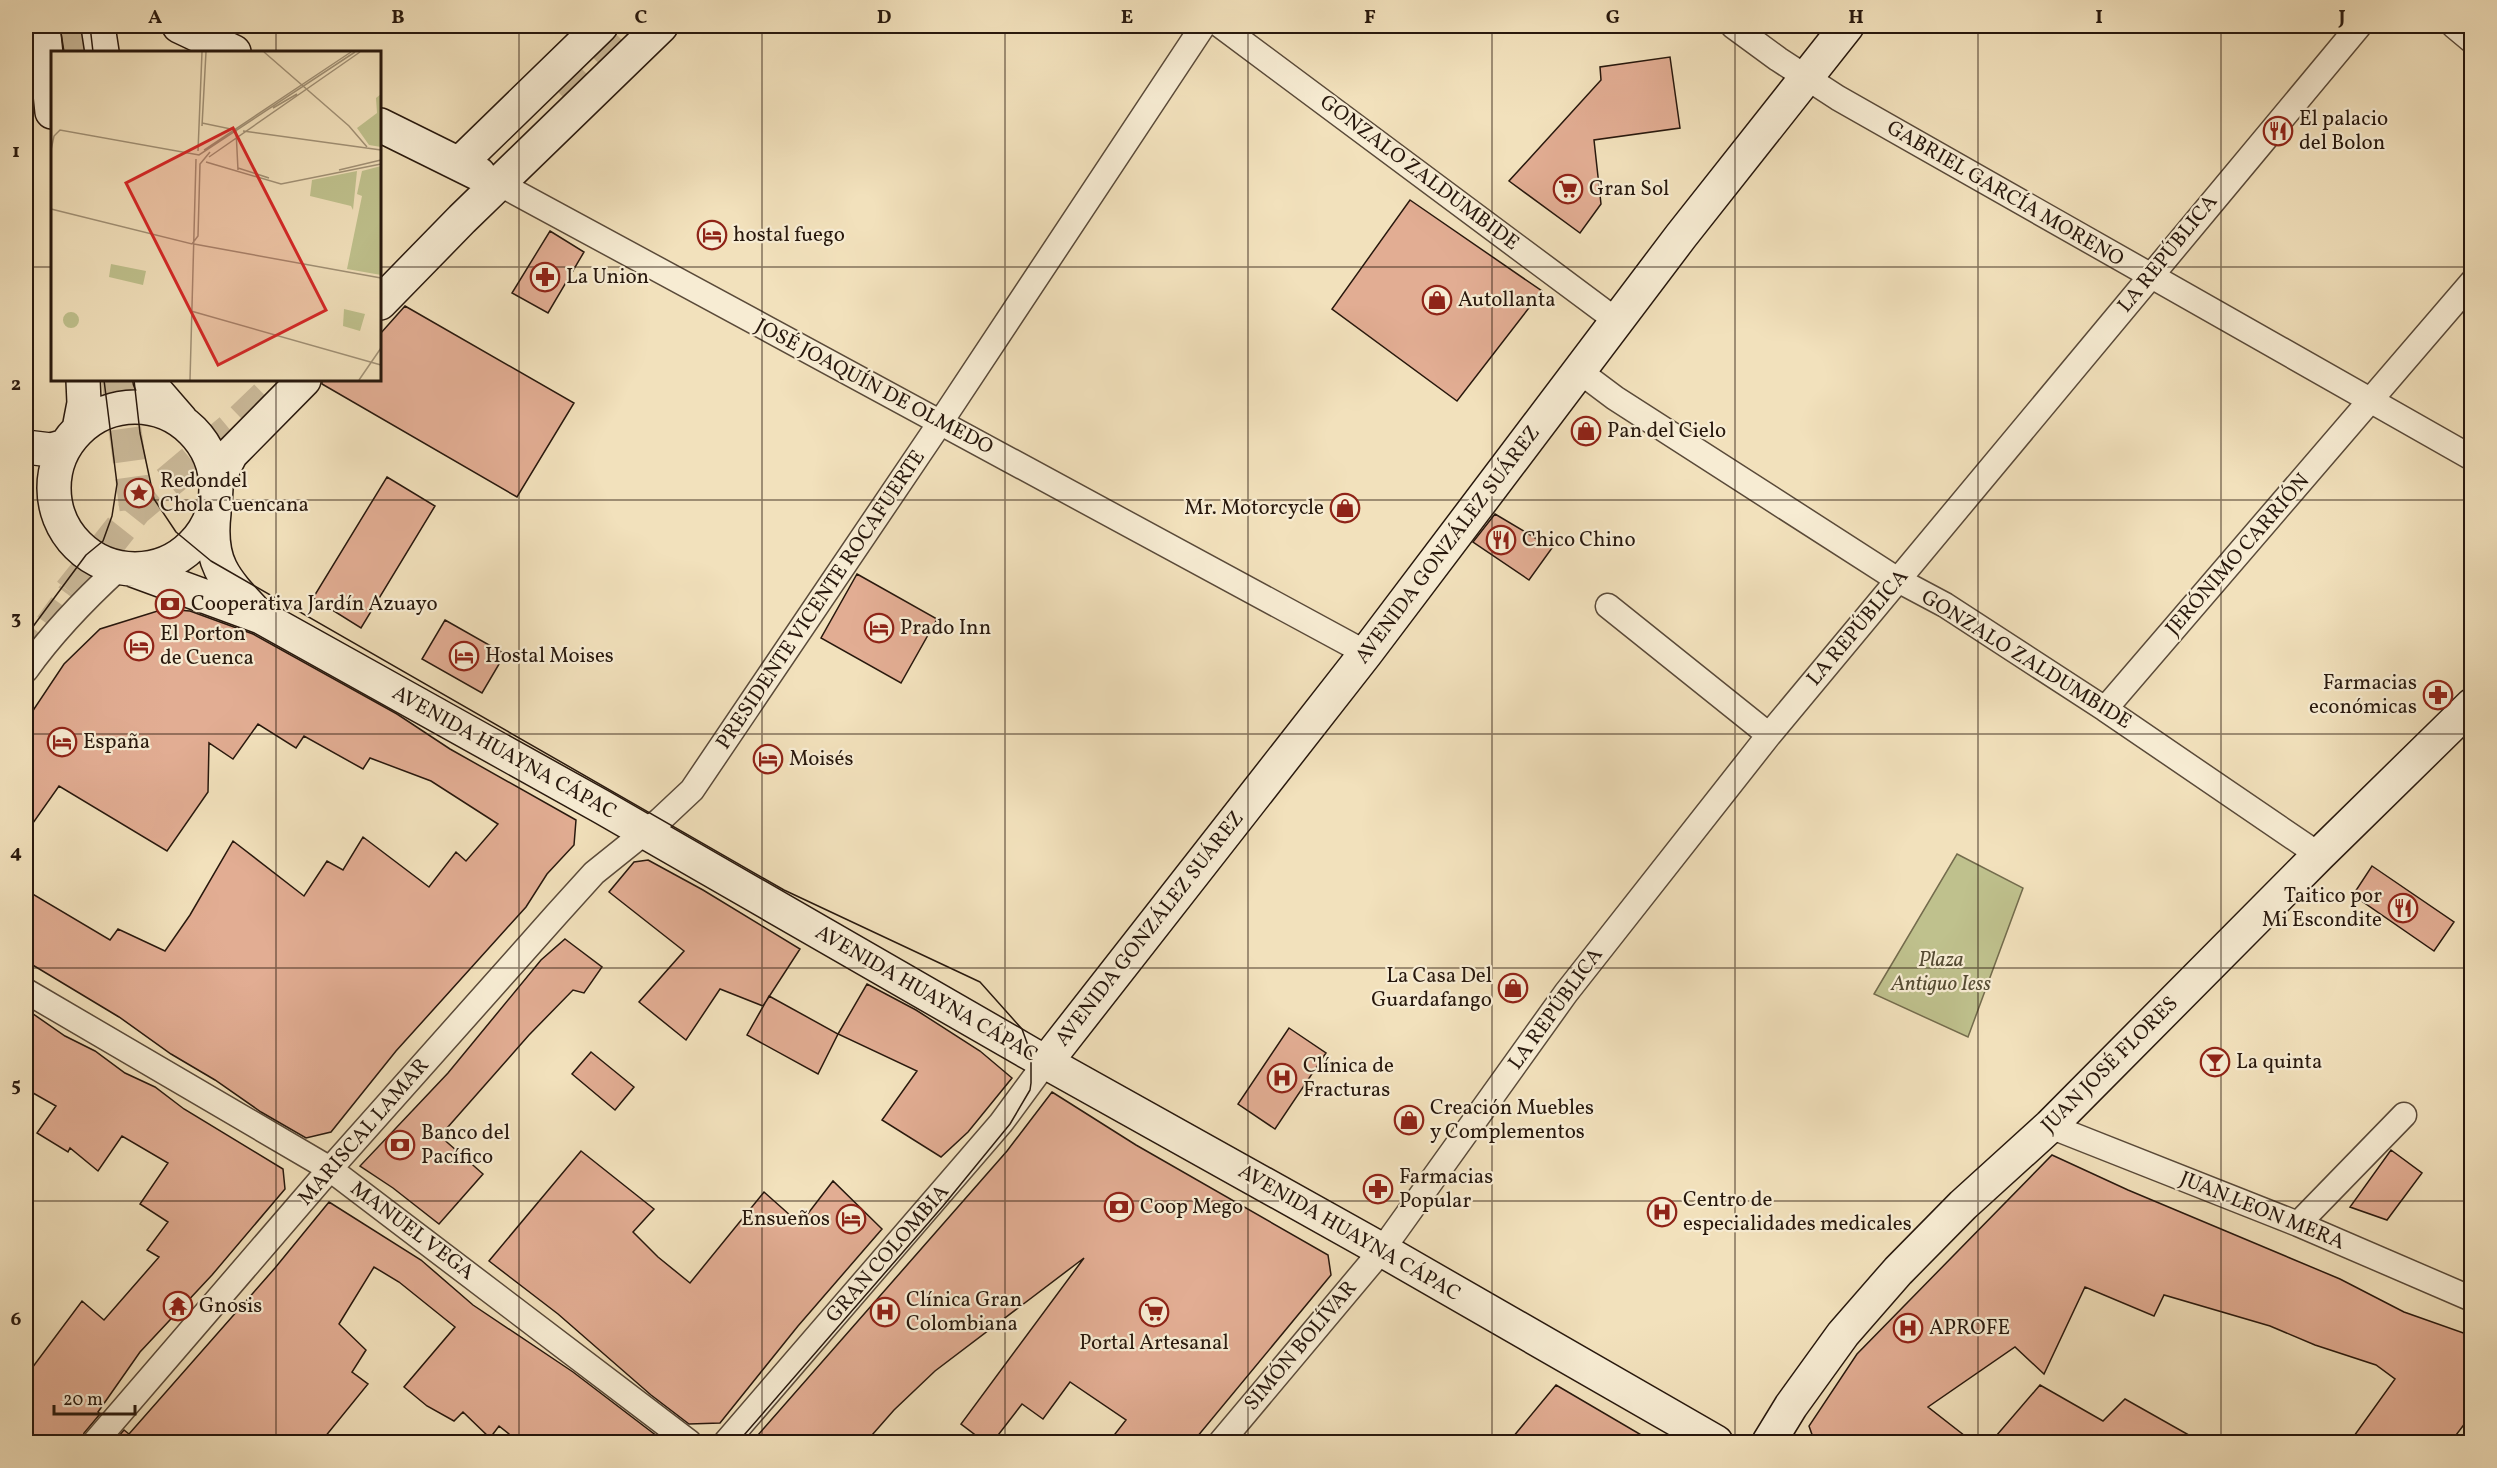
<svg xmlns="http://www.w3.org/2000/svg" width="2497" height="1468" font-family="Vollkorn,serif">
<rect width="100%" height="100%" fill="#f2e1bc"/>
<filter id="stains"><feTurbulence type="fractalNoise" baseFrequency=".00333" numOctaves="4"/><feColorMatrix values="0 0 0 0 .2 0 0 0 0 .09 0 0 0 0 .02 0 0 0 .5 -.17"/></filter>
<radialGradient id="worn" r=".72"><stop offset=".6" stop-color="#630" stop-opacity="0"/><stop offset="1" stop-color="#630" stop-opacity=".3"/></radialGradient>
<path fill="#bfc18d" stroke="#746c4d" stroke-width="1.5" d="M1957,854L2023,888L1968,1037L1874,994Z"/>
<path fill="#e2ad93" stroke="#28180d" stroke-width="1.5" d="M1670,57L1680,128L1594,140L1601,204L1580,233L1509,181L1601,80L1600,67Z
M1410,200L1542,291L1457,401L1332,309Z
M550,231L584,252L548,313L512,293Z
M405,306L574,403L517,497L322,384V380H380V334Z
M387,477L435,506L361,628L313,598Z
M1495,514L1552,548L1529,580L1473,542Z
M857,574L937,619L901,683L821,638Z
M164,609L190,611L253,634L397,714L450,749L576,820L574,845L547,874L526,907L396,1051L331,1132L306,1138L261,1112L215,1080L171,1054L119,1017L26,961V890L110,940L118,929L165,951L190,915L233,841L304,896L327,861L343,870L363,837L429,887L456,852L466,861L498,824L431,781L370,758L363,769L304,736L296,748L258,724L233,759L209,743L208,792L167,851L59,786L26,833V721L64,664L100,629Z
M445,620L505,654L482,693L422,659Z
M648,860L703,890L800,949L763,1006L720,989L686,1040L639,1002L684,951L609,892L634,862Z
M2372,866L2454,922L2434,951L2353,895Z
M565,939L602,967L584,993L573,990L529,1035L440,1136L483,1174L439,1224L393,1188L360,1166L448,1073L541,960Z
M867,984L916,1010L980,1051L1012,1078L968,1132L941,1157L882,1120L917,1071L838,1034Z
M769,996L838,1034L818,1074L747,1035Z
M26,1009L65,1036L95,1051L125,1073L155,1087L184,1109L283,1169L285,1189L212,1275L140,1352L98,1412L100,1414L84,1433L81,1443H26V1376L82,1301L104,1320L159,1257L147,1250L168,1222L140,1204L168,1163L122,1136L98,1171L70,1148L68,1152L37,1133L56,1106L26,1089Z
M1289,1028L1326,1053L1275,1129L1238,1104Z
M591,1052L634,1087L615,1110L572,1074Z
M1052,1092L1136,1145L1328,1255L1331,1275L1192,1443H1108L1126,1420L1070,1382L1043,1419L1022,1404L992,1443H986L961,1424L1084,1258L935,1371L894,1410L865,1443H751L1007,1151Z
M2391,1150L2422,1173L2387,1220L2350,1207Z
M581,1151L654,1209L633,1232L658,1257L690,1283L764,1192L800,1224L833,1181L882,1229L798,1326L720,1423L689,1424L651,1395L558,1314L489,1261Z
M2052,1155L2128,1190L2340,1279L2404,1312L2472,1336V1414L2450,1443H2349L2395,1379L2376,1365L2315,1345L2270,1326L2164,1295L2154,1316L2085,1287L2044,1374L2015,1347L1928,1407L1974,1443H1815L1809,1426L1857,1354Z
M329,1202L421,1260L473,1305L573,1372L666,1443H561L556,1440L519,1442L499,1426L490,1438L463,1412L454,1421L427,1406L404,1387L455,1327L399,1282L374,1267L339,1324L366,1350L352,1372L368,1384L320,1443H113L124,1430L129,1434L275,1268Z
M1556,1385L1655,1443H1508Z
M2040,1385L2103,1421L2125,1399L2203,1443H1990Z"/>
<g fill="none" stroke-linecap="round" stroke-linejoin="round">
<path stroke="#cab999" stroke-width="24" stroke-dasharray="24 12" stroke-linecap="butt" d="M26,653L70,592"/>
<path stroke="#cab999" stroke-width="33" stroke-dasharray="33 16" stroke-linecap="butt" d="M75,26L78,52
M564,98L637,26
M118,380L136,509
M70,592L136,509L235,426L267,395"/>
<g stroke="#5a4a39" stroke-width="27">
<path id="street" d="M1221,26L1617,321
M1733,26L1778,59L1838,98L2472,458
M2454,26L2472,41
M500,184L1366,653
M1579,371L1615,398L1898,580L1945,605L2105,709L2319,855
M1608,606L1769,735
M26,670C53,632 84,600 119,568
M2105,709L2472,282
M26,991L330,1169L689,1442
M2050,1126L2298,1224L2472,1299
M2298,1224L2404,1115
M95,1442L330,1169L556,915L594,873L660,820L692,790L940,423L1203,26
M726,1442L1001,1123L1046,1062
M1221,1442L1382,1250L1566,993L1769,735L2359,26"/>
</g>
<g stroke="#28180d" stroke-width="36">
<path id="secondary" d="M43,26L52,112
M98,26L102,52
M179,26L234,52
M380,125L479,174
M459,164L601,26
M380,303L462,219L661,26
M150,380L155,390L181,420
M54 488a81 81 0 1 1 162 0a81 81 0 1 1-162 0Z
M79,429L84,403L83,380
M26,447L51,450L65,446
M216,483L231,454L304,380
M214,513C208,563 224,579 257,614
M133,570L261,617L602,807L1031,1054L1382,1250L1716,1442
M1046,1062L1366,653L1681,236L1847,26
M1769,1442L1791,1406L1843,1334L1898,1271L1963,1205L2050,1126L2319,855L2472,705"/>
</g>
<use href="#street" stroke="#f7ecd3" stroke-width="24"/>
<use href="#secondary" stroke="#f7ecd3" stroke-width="33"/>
<path stroke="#28180d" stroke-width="1.5" d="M60,26L64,52
M90,26L93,52
M134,380L140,433L154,499L176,532L211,561L784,890L980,982L1022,1029L1031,1054V1083L1030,1090L1010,1124L943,1206L738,1442
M26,636L86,555L103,541L112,516L117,484L104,380"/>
</g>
<path fill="none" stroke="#28180d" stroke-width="1.5" stroke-opacity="0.55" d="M276,26V52M519,26V1442M762,26V1442M1005,26V1442M1248,26V1442M1492,26V1442M1735,26V1442M1978,26V1442M2221,26V1442M26,267H52M380,267H2472M276,380V1442M26,500H2472M26,734H2472M26,968H2472M26,1201H2472"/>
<defs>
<g id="restaurant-ring" transform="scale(1.5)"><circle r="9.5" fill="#f7ecd3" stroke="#8f2418" stroke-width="1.5"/><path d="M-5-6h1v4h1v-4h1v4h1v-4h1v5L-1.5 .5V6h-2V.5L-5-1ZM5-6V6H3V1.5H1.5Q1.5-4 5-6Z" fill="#8f2418"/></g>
<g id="supermarket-ring" transform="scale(1.5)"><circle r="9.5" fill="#f7ecd3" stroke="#8f2418" stroke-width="1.5"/><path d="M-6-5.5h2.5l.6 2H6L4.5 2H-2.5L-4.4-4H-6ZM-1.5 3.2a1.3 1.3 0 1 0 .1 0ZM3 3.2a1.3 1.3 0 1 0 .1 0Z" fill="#8f2418"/></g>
<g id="hotel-ring" transform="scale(1.5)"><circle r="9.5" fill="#f7ecd3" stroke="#8f2418" stroke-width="1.5"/><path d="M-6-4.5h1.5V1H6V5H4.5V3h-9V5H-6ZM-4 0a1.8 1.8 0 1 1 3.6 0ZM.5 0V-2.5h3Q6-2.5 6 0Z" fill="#8f2418"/></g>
<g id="pharmacy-ring" transform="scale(1.5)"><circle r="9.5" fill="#f7ecd3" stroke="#8f2418" stroke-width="1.5"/><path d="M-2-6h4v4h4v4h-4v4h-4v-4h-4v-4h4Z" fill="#8f2418"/></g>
<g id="shop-ring" transform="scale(1.5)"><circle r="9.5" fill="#f7ecd3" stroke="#8f2418" stroke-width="1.5"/><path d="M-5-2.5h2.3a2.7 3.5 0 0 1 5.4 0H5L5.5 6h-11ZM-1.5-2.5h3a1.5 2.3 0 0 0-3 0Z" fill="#8f2418"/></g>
<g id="sight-ring" transform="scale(1.5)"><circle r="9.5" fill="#f7ecd3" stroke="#8f2418" stroke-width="1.5"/><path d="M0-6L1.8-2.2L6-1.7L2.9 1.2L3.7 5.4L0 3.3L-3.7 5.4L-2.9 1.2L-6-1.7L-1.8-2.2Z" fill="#8f2418"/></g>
<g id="bank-ring" transform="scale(1.5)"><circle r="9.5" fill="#f7ecd3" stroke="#8f2418" stroke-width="1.5"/><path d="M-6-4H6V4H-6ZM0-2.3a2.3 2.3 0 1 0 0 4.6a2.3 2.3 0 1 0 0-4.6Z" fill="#8f2418"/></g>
<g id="bar-ring" transform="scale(1.5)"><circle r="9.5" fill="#f7ecd3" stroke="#8f2418" stroke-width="1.5"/><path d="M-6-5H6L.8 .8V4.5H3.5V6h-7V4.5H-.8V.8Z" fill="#8f2418"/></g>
<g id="hospital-ring" transform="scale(1.5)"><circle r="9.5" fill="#f7ecd3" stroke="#8f2418" stroke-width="1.5"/><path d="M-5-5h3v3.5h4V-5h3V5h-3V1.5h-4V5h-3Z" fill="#8f2418"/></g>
<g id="temple-ring" transform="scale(1.5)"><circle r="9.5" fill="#f7ecd3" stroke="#8f2418" stroke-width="1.5"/><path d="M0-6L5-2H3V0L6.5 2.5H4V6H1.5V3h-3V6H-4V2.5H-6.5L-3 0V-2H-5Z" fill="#8f2418"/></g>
</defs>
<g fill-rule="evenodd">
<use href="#restaurant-ring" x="2278" y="131"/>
<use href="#supermarket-ring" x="1568" y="189"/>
<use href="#hotel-ring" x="712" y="235"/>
<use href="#pharmacy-ring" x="545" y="277"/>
<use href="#shop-ring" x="1437" y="300"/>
<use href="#shop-ring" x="1586" y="431"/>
<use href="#sight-ring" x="139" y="493"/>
<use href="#shop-ring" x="1345" y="508"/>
<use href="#restaurant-ring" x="1501" y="540"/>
<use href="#bank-ring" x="170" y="604"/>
<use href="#hotel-ring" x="879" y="628"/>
<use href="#hotel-ring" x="139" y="646"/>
<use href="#hotel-ring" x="464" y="656"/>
<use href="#pharmacy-ring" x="2438" y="695"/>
<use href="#hotel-ring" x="62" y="742"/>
<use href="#hotel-ring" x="768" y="759"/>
<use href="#restaurant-ring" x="2403" y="908"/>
<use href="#shop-ring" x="1513" y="988"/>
<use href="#bar-ring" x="2215" y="1062"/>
<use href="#hospital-ring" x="1282" y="1078"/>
<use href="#shop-ring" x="1409" y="1120"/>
<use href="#bank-ring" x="400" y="1145"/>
<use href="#pharmacy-ring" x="1378" y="1189"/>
<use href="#bank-ring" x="1119" y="1207"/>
<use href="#hospital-ring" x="1662" y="1212"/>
<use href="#hotel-ring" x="851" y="1219"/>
<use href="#temple-ring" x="178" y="1306"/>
<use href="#hospital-ring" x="885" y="1312"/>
<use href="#supermarket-ring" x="1154" y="1312"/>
<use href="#hospital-ring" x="1908" y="1328"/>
</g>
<g text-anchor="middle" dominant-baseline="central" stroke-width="4.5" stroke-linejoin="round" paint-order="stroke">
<g font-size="21" fill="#28180d" stroke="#f7ecd3" text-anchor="start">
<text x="2299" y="119">El palacio<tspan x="2299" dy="24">del Bolon</tspan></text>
<text x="1589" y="189">Gran Sol</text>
<text x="733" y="235">hostal fuego</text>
<text x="566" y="277">La Union</text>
<text x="1458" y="300">Autollanta</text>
<text x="1607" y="431">Pan del Cielo</text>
<text x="160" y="481">Redondel<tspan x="160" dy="24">Chola Cuencana</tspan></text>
<text x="1324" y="508" text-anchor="end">Mr. Motorcycle</text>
<text x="1522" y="540">Chico Chino</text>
<text x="191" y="604">Cooperativa Jardín Azuayo</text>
<text x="900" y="628">Prado Inn</text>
<text x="160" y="634">El Porton<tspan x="160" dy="24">de Cuenca</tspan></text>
<text x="485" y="656">Hostal Moises</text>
<text x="2417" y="683" text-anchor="end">Farmacias<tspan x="2417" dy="24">económicas</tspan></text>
<text x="83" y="742">España</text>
<text x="789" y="759">Moisés</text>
<text x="2382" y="896" text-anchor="end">Taitico por<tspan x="2382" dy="24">Mi Escondite</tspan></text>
<text x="1492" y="976" text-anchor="end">La Casa Del<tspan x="1492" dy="24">Guardafango</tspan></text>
<text x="2236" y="1062">La quinta</text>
<text x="1303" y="1066">Clínica de<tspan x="1303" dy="24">Fracturas</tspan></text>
<text x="1430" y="1108">Creación Muebles<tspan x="1430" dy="24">y Complementos</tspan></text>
<text x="421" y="1133">Banco del<tspan x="421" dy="24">Pacífico</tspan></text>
<text x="1399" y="1177">Farmacias<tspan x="1399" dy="24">Popular</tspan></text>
<text x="1683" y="1200">Centro de<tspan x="1683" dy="24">especialidades medicales</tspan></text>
<text x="1140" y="1207">Coop Mego</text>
<text x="830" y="1219" text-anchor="end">Ensueños</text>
<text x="906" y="1300">Clínica Gran<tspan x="906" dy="24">Colombiana</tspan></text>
<text x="199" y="1306">Gnosis</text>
<text x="1929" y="1328">APROFE</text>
<text x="1154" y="1343" text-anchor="middle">Portal Artesanal</text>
</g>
<g font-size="21" fill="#28180d" stroke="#f7ecd3">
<text transform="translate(1419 173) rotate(37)">GONZALO ZALDUMBIDE</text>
<text transform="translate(2005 194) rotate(30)">GABRIEL GARCÍA MORENO</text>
<text transform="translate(2168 254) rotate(-51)">LA REPÚBLICA</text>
<text transform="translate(874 387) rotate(28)">JOSÉ JOAQUÍN DE OLMEDO</text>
<text transform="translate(1448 545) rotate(-53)">AVENIDA GONZÁLEZ SUÁREZ</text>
<text transform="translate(2238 555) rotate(-49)">JERÓNIMO CARRIÓN</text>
<text transform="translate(821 600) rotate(-56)">PRESIDENTE VICENTE ROCAFUERTE</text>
<text transform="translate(1858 628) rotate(-50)">LA REPÚBLICA</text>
<text transform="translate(2026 660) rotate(32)">GONZALO ZALDUMBIDE</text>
<text transform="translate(504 753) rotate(29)">AVENIDA HUAYNA CÁPAC</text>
<text transform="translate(1150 929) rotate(-52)">AVENIDA GONZÁLEZ SUÁREZ</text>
<text transform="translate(926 994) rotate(30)">AVENIDA HUAYNA CÁPAC</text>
<text transform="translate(1556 1009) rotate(-54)">LA REPÚBLICA</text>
<text transform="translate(2110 1065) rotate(-45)">JUAN JOSÉ FLORES</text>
<text transform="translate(364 1132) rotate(-49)">MARISCAL LAMAR</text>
<text transform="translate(2262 1211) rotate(22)">JUAN LEON MERA</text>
<text transform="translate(412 1231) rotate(37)">MANUEL VEGA</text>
<text transform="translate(1349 1233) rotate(30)">AVENIDA HUAYNA CÁPAC</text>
<text transform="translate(888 1254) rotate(-49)">GRAN COLOMBIA</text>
<text transform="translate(1301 1346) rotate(-50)">SIMÓN BOLÍVAR</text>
</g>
<g font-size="21" font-style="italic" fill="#554b33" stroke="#f7ecd3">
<text x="1941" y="960">Plaza<tspan x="1941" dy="24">Antiguo Iess</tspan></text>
</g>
</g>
<g transform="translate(51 51)">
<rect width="330" height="330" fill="#f2e1bc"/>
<path d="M330,43V96L318,94L306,77L326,62L325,47ZM330,115V224L296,218L311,145L306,143L311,120ZM306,120L302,159L300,155L259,145L261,129ZM60,213L95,220L92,234L58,226ZM293,258L314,263L309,280L292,275ZM12 269a8 8 0 1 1 16 0a8 8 0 1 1-16 0Z" fill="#bfc18d"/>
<path fill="none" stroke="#a19176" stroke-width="1.5" d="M213,1L298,75L316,96M222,57L246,43M151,72L185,79L187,119M151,75L155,1M192,80L330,99M0,99L3,85L9,79L148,104L304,1M153,99L300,1M147,100L151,1M158,106L309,1M155,111L230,133L330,113M187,117L218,127M288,119L330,109M0,158L141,193L147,185L149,113L159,101M143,193L330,227M140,260L330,314M139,329L145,108M308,329L330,297"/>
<path fill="#d62828" fill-opacity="0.15" stroke="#d62828" stroke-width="3" d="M182,77L275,259L167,314L75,132Z"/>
<rect width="330" height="330" fill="none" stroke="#28180d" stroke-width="3"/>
</g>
<rect width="2497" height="1468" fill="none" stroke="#f2e1bc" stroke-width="66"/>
<path d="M54 1405v9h81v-9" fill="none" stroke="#28180d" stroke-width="3"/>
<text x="63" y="1405" font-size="18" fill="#28180d" stroke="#f7ecd3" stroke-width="4.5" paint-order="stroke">20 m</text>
<rect x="33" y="33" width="2431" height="1402" fill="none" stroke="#28180d" stroke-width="2"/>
<g font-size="20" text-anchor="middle" font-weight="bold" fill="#28180d">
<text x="155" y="23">A</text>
<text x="398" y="23">B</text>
<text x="641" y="23">C</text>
<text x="884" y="23">D</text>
<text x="1127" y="23">E</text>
<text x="1370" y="23">F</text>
<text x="1613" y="23">G</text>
<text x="1856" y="23">H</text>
<text x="2099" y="23">I</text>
<text x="2342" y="23">J</text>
<text x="16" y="157">1</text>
<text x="16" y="390">2</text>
<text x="16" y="624">3</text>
<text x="16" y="858">4</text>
<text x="16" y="1091">5</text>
<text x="16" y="1325">6</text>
</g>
<rect width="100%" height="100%" filter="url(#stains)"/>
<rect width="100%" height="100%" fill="url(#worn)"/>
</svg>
